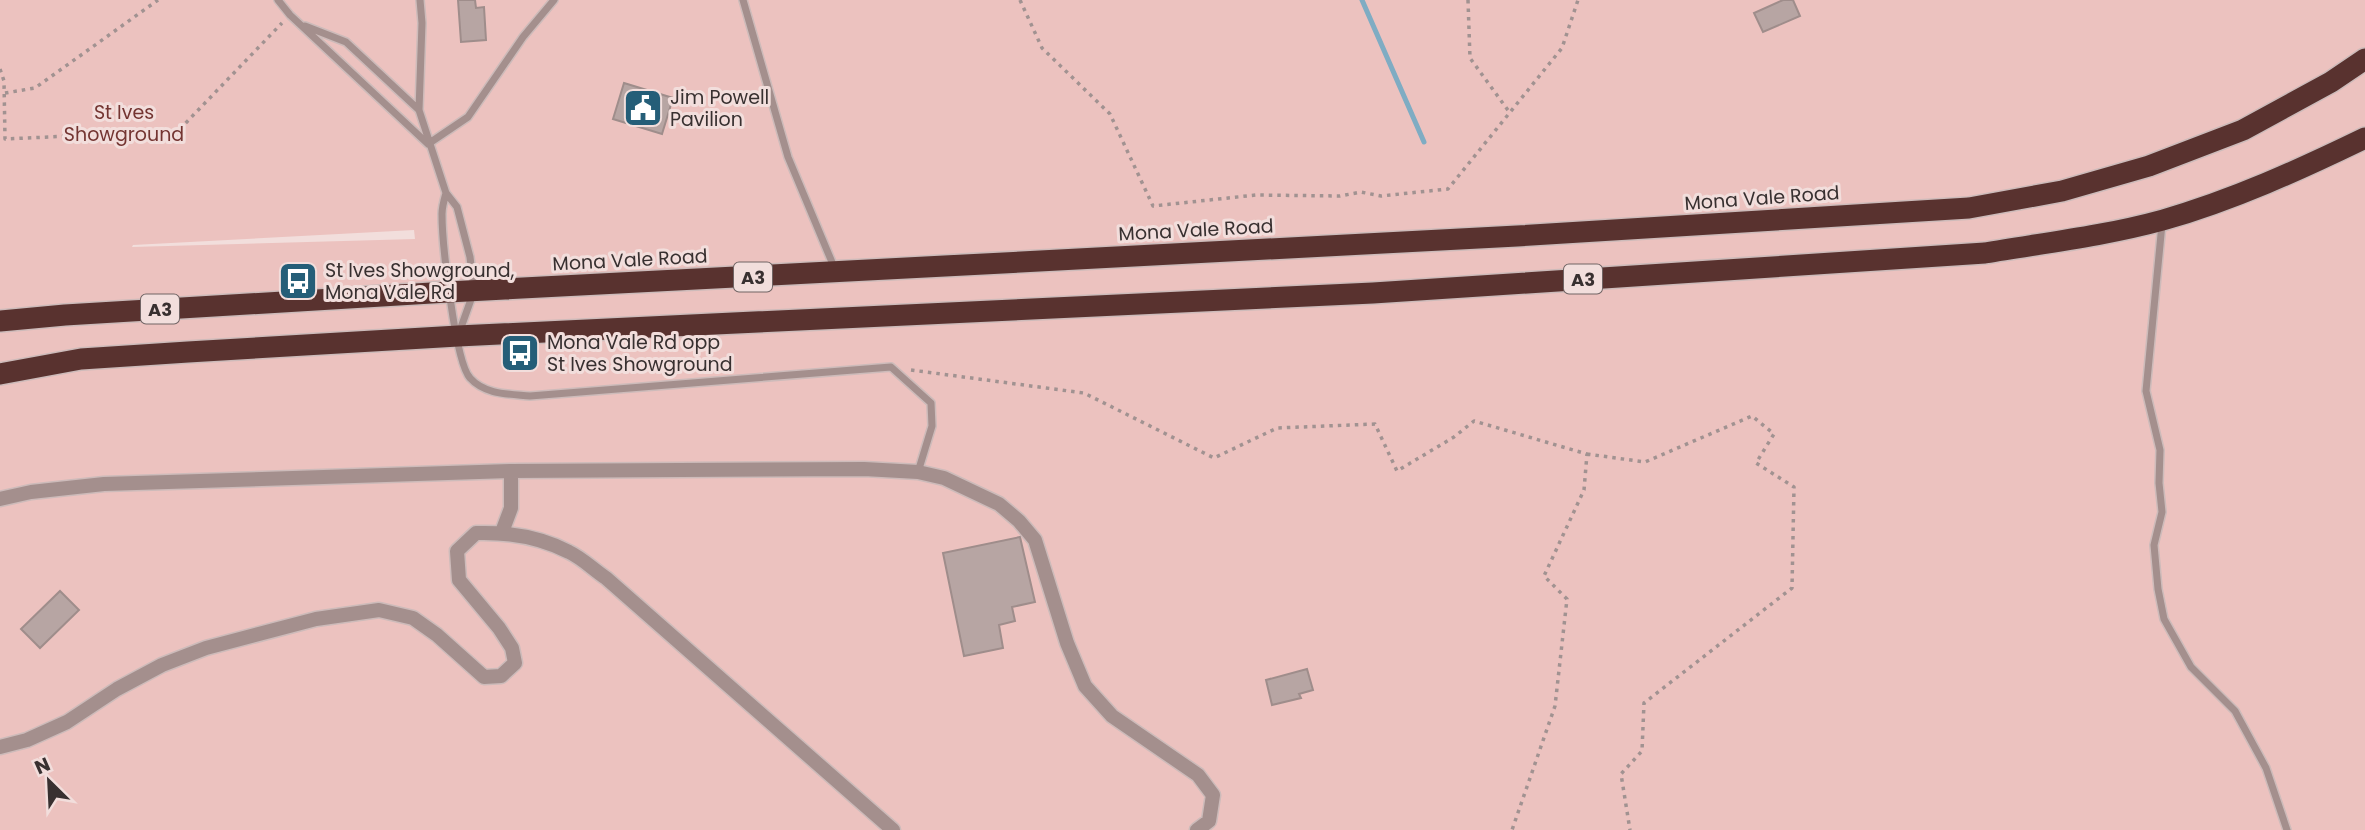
<svg xmlns="http://www.w3.org/2000/svg" width="2365" height="830" font-family="Poppins,sans-serif">
<rect width="100%" height="100%" fill="#f2dedc"/>
<path fill="#ecc2bf" fill-rule="evenodd" d="M0,0H2365V830H0ZM414,230L415,239L132,247L133,245Z"/>
<g fill="none" stroke-linecap="round" stroke-linejoin="round">
<path stroke="#7facc3" stroke-width="5" d="M1362,0L1424,142"/>
</g>
<path fill="#b7a5a3" stroke="#9f8d8b" stroke-width="2" d="M458,0H475L476,8L484,7L486,40L461,42Z
M1783,0H1793L1800,16L1763,32L1754,13Z
M624,83L673,98L662,134L613,119Z
M1020,537L1035,602L1012,607L1015,621L999,625L1003,648L964,656L943,553Z
M60,591L79,610L40,648L21,629Z
M1307,669L1313,690L1299,694L1301,698L1272,705L1266,680Z"/>
<g fill="none" stroke-linecap="round" stroke-linejoin="round">
<g stroke="#cdbbba" stroke-width="10">
<path id="lane" d="M278,0L290,15L428,144
M420,0L422,23L419,110L446,193L457,207L470,257L474,291L459,333
M743,0L788,157L834,267
M305,26L346,42L419,110
M428,144L468,117L523,37L554,0
M446,193C444,200 442,207 442,214C442,241 455,362 470,378C485,395 510,394 530,396L891,367L931,403L932,426L918,472
M2162,224L2146,391L2160,450L2159,483L2162,512L2154,545L2158,589L2164,619L2191,667L2235,711L2266,768L2287,830"/>
</g>
<g stroke="#cdbbba" stroke-width="17">
<path id="street" d="M0,499L31,492L104,484L511,471L864,469L918,472L944,478L999,504L1019,521L1035,540L1067,643L1085,686L1112,716L1198,775L1213,795L1209,821L1197,830
M502,532L511,508V471
M0,747L27,740L67,722L117,689L162,665L206,648L316,619L379,610L413,618L437,635L484,677L501,676L515,663L512,648L499,628L459,580L457,551L476,533C508,532 540,537 569,552C582,558 594,570 606,578L893,830"/>
</g>
<g stroke="#cdbbba" stroke-width="24">
<path id="highway" d="M0,321L65,315L448,292L1517,236L1969,208L2062,191L2149,166L2243,130L2331,82L2365,59
M0,374L81,359L188,352L458,336L1373,293L1985,253C2044,243 2105,236 2163,220C2233,200 2299,170 2365,138"/>
</g>
<path stroke="#a19291" stroke-width="3.5" stroke-dasharray="3.5 5" stroke-linecap="butt" d="M1020,0L1042,48L1110,114L1153,206L1256,195L1340,196L1361,192L1381,196L1448,189L1562,48L1578,0
M1468,0L1470,58L1510,113
M0,69L4,81L5,139L178,131L282,23
M5,93L35,88L158,0
M911,370L1084,393L1214,458L1277,428L1375,424L1397,471L1454,437L1474,421L1587,454L1584,490L1544,576L1567,599L1555,706L1512,830
M1587,454L1645,462L1752,416L1774,434L1756,463L1794,487L1792,588L1644,703L1642,751L1621,774L1630,830"/>
<use href="#lane" stroke="#a48f8d" stroke-width="7"/>
<use href="#street" stroke="#a48f8d" stroke-width="14"/>
<use href="#highway" stroke="#59322f" stroke-width="21"/>
</g>
<defs>
<g id="civic-square" transform="scale(2.0125)"><rect x="-9" y="-9" width="18" height="18" rx="4" fill="#255e78" stroke="#f2dedc"/><path d="M-.6-6.5H3V-4.5H.6V-3L4-1V1h2V6H-6V1h2V-1L-.6-3ZM-1.2 2.5V6h2.4V2.5Z" fill="#fff"/></g>
<g id="bus-square" transform="scale(2.0125)"><rect x="-9" y="-9" width="18" height="18" rx="4" fill="#255e78" stroke="#f2dedc"/><path d="M-5-6H5V4H4V6H2V4H-2V6H-4V4H-5ZM-3.5-4V0h7V-4ZM-3.5 1.2v1.5H-2V1.2ZM2 1.2v1.5H3.5V1.2Z" fill="#fff"/></g>
</defs>
<g fill-rule="evenodd">
<use href="#civic-square" x="643" y="108"/>
<use href="#bus-square" x="298" y="281"/>
<use href="#bus-square" x="520" y="353"/>
</g>
<g text-anchor="middle" dominant-baseline="central" stroke-width="6" stroke-linejoin="round" paint-order="stroke">
<g fill="#f2dedc" stroke="#706464" stroke-width="2">
<rect x="734" y="262.5" width="38" height="29" rx="5"/>
<rect x="1564" y="264.5" width="38" height="29" rx="5"/>
<rect x="141" y="294.5" width="38" height="29" rx="5"/>
</g>
<g font-size="18" font-weight="bold" fill="#383030">
<text x="753" y="277">A3</text>
<text x="1583" y="279">A3</text>
<text x="160" y="309">A3</text>
</g>
<g font-size="19" fill="#383030" stroke="#f2dedc" text-anchor="start">
<text x="670" y="97">Jim Powell<tspan x="670" dy="22">Pavilion</tspan></text>
<text x="325" y="270">St Ives Showground,<tspan x="325" dy="22">Mona Vale Rd</tspan></text>
<text x="547" y="342">Mona Vale Rd opp<tspan x="547" dy="22">St Ives Showground</tspan></text>
</g>
<g font-size="19" fill="#743532" stroke="#f2dedc">
<text x="124" y="112">St Ives<tspan x="124" dy="22">Showground</tspan></text>
</g>
<g font-size="19" fill="#383030" stroke="#f2dedc">
<text transform="translate(1762 198) rotate(-4)">Mona Vale Road</text>
<text transform="translate(1196 230) rotate(-3)">Mona Vale Road</text>
<text transform="translate(630 260) rotate(-3)">Mona Vale Road</text>
</g>
</g>
<g transform="translate(49 781) rotate(336)" stroke="#f2dedc" stroke-width="5" paint-order="stroke">
<path d="M0-5L12 26L0 18L-12 26Z" fill="#383030"/>
<text y="-10" font-size="19" font-weight="bold" text-anchor="middle" fill="#383030">N</text>
</g>
</svg>
